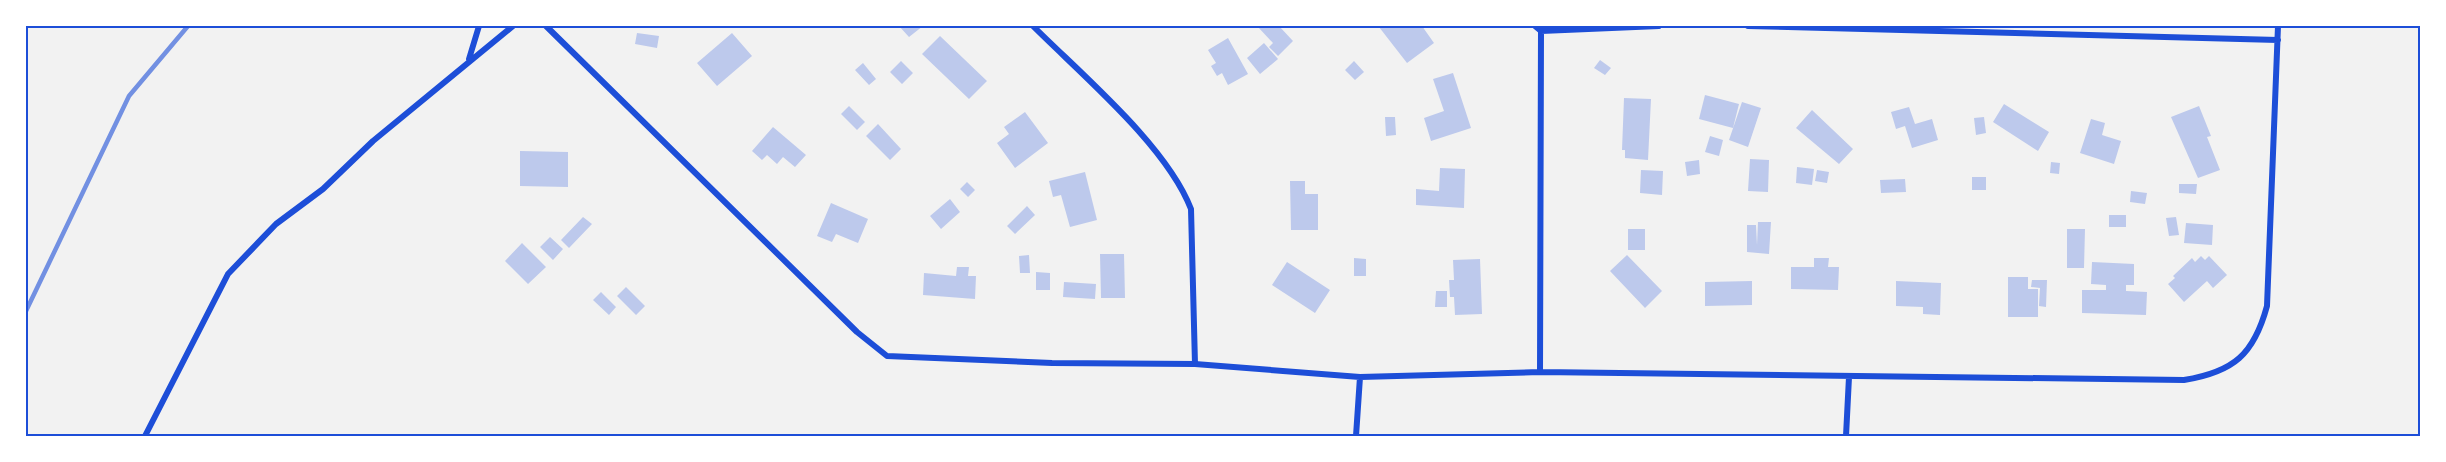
<svg xmlns="http://www.w3.org/2000/svg" width="2446" height="462" font-family="'Noto Sans',sans-serif">
<rect width="100%" height="100%" fill="#f2f2f2"/>
<path fill="#bdc9ec" d="M899,26H923L909,37Z
M1257,26H1279L1293,41L1278,56L1269,47L1273,43Z
M1381,26H1422L1434,43L1407,63L1379,27Z
M637,33L659,36L657,48L635,44Z
M732,33L752,56L717,86L697,63Z
M940,36L987,81L969,99L922,54Z
M1228,38L1248,74L1228,85L1222,73L1217,76L1211,66L1216,63L1208,50Z
M1264,43L1278,59L1260,74L1247,58Z
M1600,60L1611,68L1605,75L1594,68Z
M901,61L913,73L902,84L890,72Z
M1354,61L1364,72L1355,80L1345,70Z
M863,63L876,79L869,85L855,70Z
M1453,73L1471,128L1431,141L1424,118L1444,111L1433,79Z
M1705,95L1739,104L1733,128L1699,119Z
M1624,98L1651,99L1648,160L1625,158V150H1622Z
M1742,102L1761,108L1748,147L1729,140Z
M2004,104L2049,132L2038,151L1993,122Z
M849,106L865,122L857,130L841,114Z
M2199,106L2211,136L2207,137L2220,170L2198,178L2171,117Z
M1909,107L1915,124L1932,119L1938,140L1912,148L1905,126L1896,129L1891,112Z
M1812,110L1853,149L1839,164L1796,128Z
M1025,112L1048,143L1015,168L997,143L1009,134L1004,127Z
M1385,117H1395L1396,135L1386,136Z
M1984,117L1986,133L1976,135L1974,118Z
M2091,119L2105,123L2102,135L2121,141L2114,164L2080,153Z
M878,124L901,149L890,160L866,136Z
M773,127L806,155L795,167L783,157L777,164L767,155L762,160L752,151Z
M1710,136L1723,140L1719,156L1705,152Z
M520,151L568,152V187L520,186Z
M1750,159L1769,160L1768,192L1748,191Z
M1699,160L1700,174L1687,176L1685,162Z
M2051,162L2060,163L2059,174L2050,173Z
M1797,167L1814,169L1812,185L1796,183Z
M1440,168L1465,169L1464,208L1416,205V189L1439,191Z
M1641,170L1663,171L1662,195L1640,193Z
M1817,170L1829,172L1827,183L1815,181Z
M1085,172L1097,220L1070,227L1061,195L1053,197L1049,181Z
M1972,177H1986V190H1972Z
M1905,179L1906,192L1881,193L1880,180Z
M1290,181H1305V194H1318V230H1291Z
M967,182L975,190L968,197L960,189Z
M2179,184H2197L2196,194L2179,193Z
M2131,191L2147,193L2145,204L2130,202Z
M950,199L960,212L941,229L930,216Z
M831,203L868,219L858,243L836,234L832,242L817,236Z
M1027,206L1035,215L1015,234L1007,226Z
M2109,215H2126V227H2109Z
M583,217L592,224L569,248L561,240Z
M2176,217L2179,235L2169,236L2166,218Z
M1758,222H1771L1769,254L1747,252V225H1756L1757,245Z
M2186,223L2213,225L2212,245L2184,243Z
M1628,229H1645V250H1628Z
M2067,229H2085L2084,268H2067Z
M550,237L563,249L553,260L540,247Z
M522,243L546,267L528,284L505,261Z
M1100,254H1124L1125,298H1101Z
M1029,255L1030,273H1020L1019,256Z
M1627,255L1662,291L1645,308L1610,271Z
M2201,256L2205,260L2209,256L2227,275L2213,288L2207,281L2184,302L2168,284L2175,278L2173,276L2192,258L2195,262Z
M1354,258L1366,259V276H1354Z
M1814,258H1829L1828,267H1839L1838,290L1791,289V267H1814Z
M1480,259L1482,314L1455,315L1454,297H1450L1449,280H1454L1453,260Z
M1287,262L1330,290L1315,313L1272,285Z
M2092,262L2134,264V285H2126V291L2147,292L2146,315L2082,313V290H2106V285L2091,284Z
M957,267H969L968,276H976L975,299L923,295L924,273L956,276Z
M1036,272L1050,273V290H1036Z
M2008,277H2028V289H2038V317H2008Z
M2032,280H2047L2046,307L2039,306L2040,288L2031,287Z
M1752,281V305L1705,306V282Z
M1896,281L1941,283L1940,315L1923,314V307L1896,306Z
M1064,282L1096,284L1095,299L1063,297Z
M626,287L645,306L636,315L617,296Z
M1436,291H1447V307H1435Z
M601,292L616,307L609,315L593,300Z"/>
<g fill="none" stroke-linecap="round" stroke-linejoin="round">
<path stroke="#1d4ed8" stroke-width="6" d="M546,26L857,332L887,356L1052,363L1195,364L1360,377L1540,372L2184,380C2234,372 2254,354 2267,306L2278,26
M1033,26C1082,75 1167,146 1191,209L1195,364
M1535,26L1541,31L1659,26
M1748,26L2278,40
M469,59L479,26
M1540,372L1541,31
M145,436L228,274L276,224L323,189L373,141L513,26
M1356,436L1360,377
M1846,436L1849,377"/>
<path stroke="#7290e2" stroke-width="4.5" d="M26,311L129,96L188,26"/>
</g>
<rect width="2446" height="462" fill="none" stroke="#ffffff" stroke-width="54"/>
<rect x="27" y="27" width="2392" height="408" fill="none" stroke="#1d4ed8" stroke-width="2"/>
</svg>
